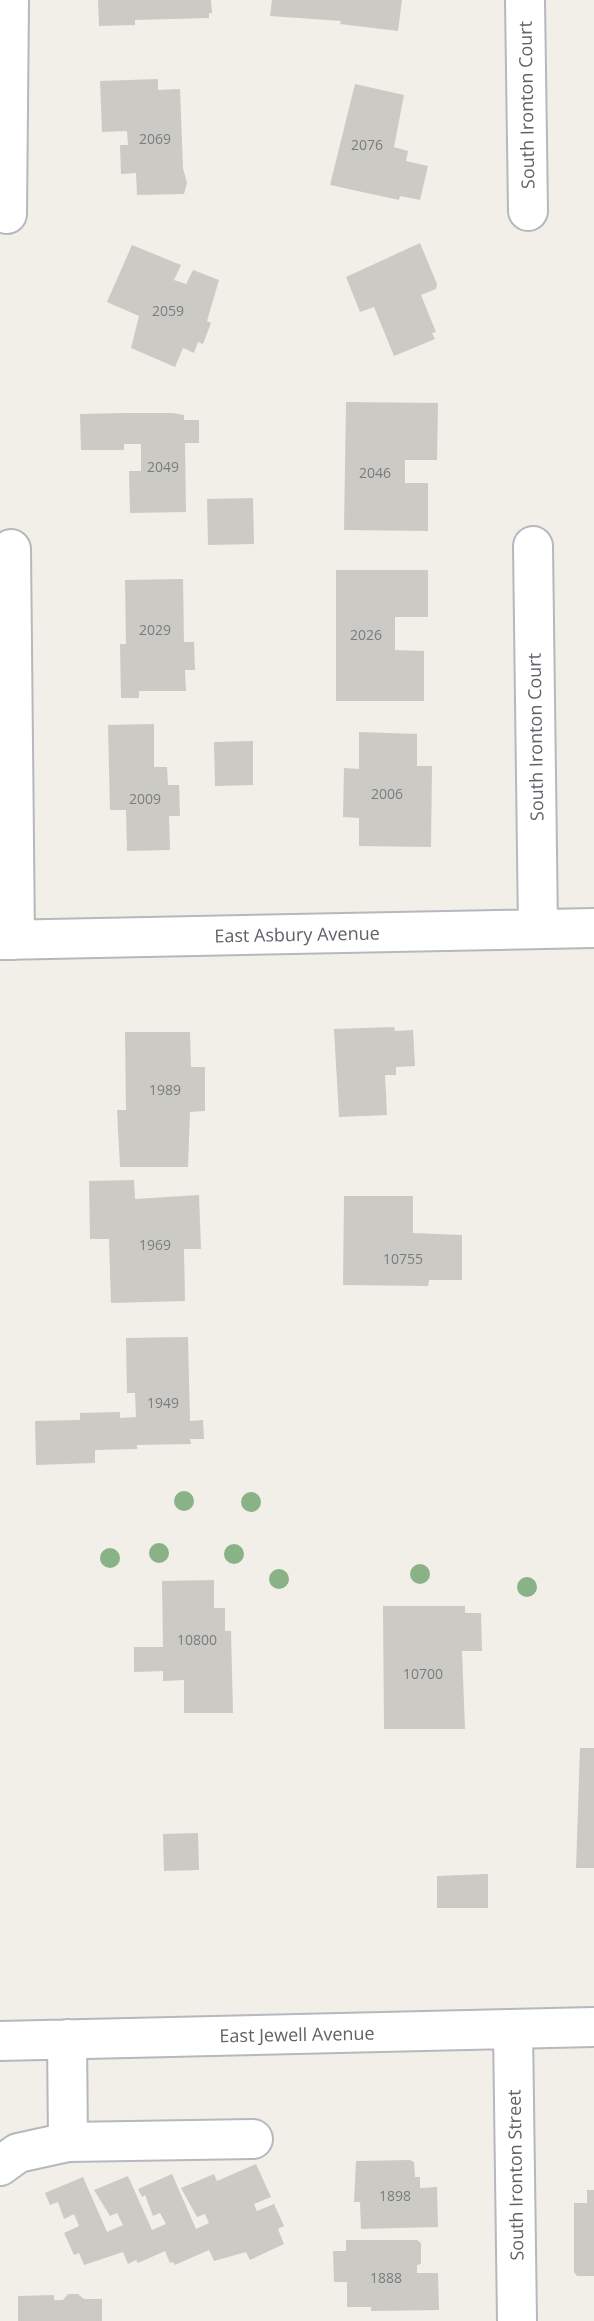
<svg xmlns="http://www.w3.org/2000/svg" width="594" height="2321" font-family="'Open Sans',sans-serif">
<rect width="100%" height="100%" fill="#f1efe8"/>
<path fill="#cccac5" d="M98,0H211L212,13H209V18L135,20V25L99,26Z
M272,0H402L398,31L340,24L341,21L270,16Z
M158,79V90L180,89L183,168L187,183L184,194L137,195L136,173L121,174L120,145H128L127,131L102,132L100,81Z
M355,84L404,95L394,147L408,151L406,161L428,166L420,200L400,196L399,200L330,185Z
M420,243L437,284L436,289L421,295L436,332L432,333L435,339L394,356L374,307L360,312L346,277Z
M132,245L181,265L174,280L186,284L193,270L219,280L207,321L211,323L203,344L198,342L194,353L183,348L175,367L131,348L139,316L107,302Z
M346,402L438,403L437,460H405V483H428V531L344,530Z
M123,413H173L184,415V420H199V443H185L186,512L130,513L129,471H141V444H124V450H81L80,414Z
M253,498L254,544L208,545L207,499Z
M336,570H428V617H395V650L424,651V701H336Z
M183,579L184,642H194L195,670H185L186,691H139V698H121L120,644H126L125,580Z
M154,724V767H167L168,785H179L180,816H169L170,850L127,851L126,810H110L108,725Z
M359,732L417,734V766H432L431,847L359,846V818L343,817L344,768L359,769Z
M253,741V785L215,786L214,742Z
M394,1027L395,1031L413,1030L415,1066L396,1067V1075H385L387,1115L339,1117L334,1029Z
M125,1032H190L191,1067H205V1111L190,1112L188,1167H120L117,1110H126Z
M134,1180L135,1199L199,1195L201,1249H184L185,1301L111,1303L109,1239H90L89,1181Z
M344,1196H413V1233L462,1235V1280H429L428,1286L343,1285Z
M188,1337L190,1421L203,1420L204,1439H190L191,1444L137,1445V1449L95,1450V1463L36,1465L35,1421L80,1420V1413L120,1412V1418L136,1417L135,1393H127L126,1338Z
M214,1580V1608H225V1631H231L233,1713H184V1680L163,1681V1671L134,1672V1647H163L162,1581Z
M383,1606H465V1613H481L482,1651H462L465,1729H384Z
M580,1748H594V1868H576Z
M198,1833L199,1870L164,1871L163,1834Z
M488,1874V1908H437V1876Z
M410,2160L414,2162L415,2177H420V2188L437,2187L438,2227L361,2229L360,2202H354L356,2161Z
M256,2164L271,2197L254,2204L257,2211L274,2204L284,2226L278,2229L284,2244L250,2260L246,2252L214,2261L209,2250L175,2265L173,2262L170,2263L165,2251L138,2263L136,2260L128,2264L123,2252L84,2265L79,2253L74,2255L64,2233L79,2226L74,2214L64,2219L58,2202L50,2205L45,2193L83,2177L107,2232L123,2225L117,2213L110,2216L94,2190L128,2176L152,2230L166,2224L160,2213L153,2216L145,2195L142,2197L138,2189L172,2174L196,2229L209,2223L205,2214L197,2217L181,2188L214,2174L217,2181Z
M587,2190H594V2276H577L574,2272V2203H587Z
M346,2240H417L421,2243V2264L417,2265V2273H438L439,2310L371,2311V2307H347V2282H334L333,2251H346Z
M68,2294H78L84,2299H102V2321H18V2296L54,2295V2300H63Z"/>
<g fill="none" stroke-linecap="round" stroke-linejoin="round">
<g stroke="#b5b8bc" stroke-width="42">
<path id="minor" d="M525,0L528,211
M7,214L9,0
M533,546L538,929
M11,549L15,940
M0,940L594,928
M513,2029L517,2321
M67,2039L68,2142L253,2139
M0,2041L594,2027
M0,2166L18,2153L68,2142"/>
</g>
<use href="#minor" stroke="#fff" stroke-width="38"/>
</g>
<g fill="#89b387">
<circle cx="184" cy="1501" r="10"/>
<circle cx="251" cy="1502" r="10"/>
<circle cx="159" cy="1553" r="10"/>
<circle cx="234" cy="1554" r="10"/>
<circle cx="110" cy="1558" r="10"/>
<circle cx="420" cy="1574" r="10"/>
<circle cx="279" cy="1579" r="10"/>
<circle cx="527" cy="1587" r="10"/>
</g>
<g text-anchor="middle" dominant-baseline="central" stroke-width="6" stroke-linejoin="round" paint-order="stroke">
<g font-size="14" fill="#7a7d7f">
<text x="155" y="138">2069</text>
<text x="367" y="144">2076</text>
<text x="168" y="310">2059</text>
<text x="163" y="466">2049</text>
<text x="375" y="472">2046</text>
<text x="155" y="629">2029</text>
<text x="366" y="634">2026</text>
<text x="387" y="793">2006</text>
<text x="145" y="798">2009</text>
<text x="165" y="1089">1989</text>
<text x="155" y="1244">1969</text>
<text x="403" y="1258">10755</text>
<text x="163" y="1402">1949</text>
<text x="197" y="1639">10800</text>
<text x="423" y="1673">10700</text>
<text x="395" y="2195">1898</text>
<text x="386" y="2277">1888</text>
</g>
<g font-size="18" fill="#5f6368" stroke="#fff">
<text transform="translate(526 105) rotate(-91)">South Ironton Court</text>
<text transform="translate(535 737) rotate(-91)">South Ironton Court</text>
<text transform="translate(297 934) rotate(-1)">East Asbury Avenue</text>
<text transform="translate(297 2034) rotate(-1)">East Jewell Avenue</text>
<text transform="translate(515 2175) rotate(-91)">South Ironton Street</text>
</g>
</g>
</svg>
